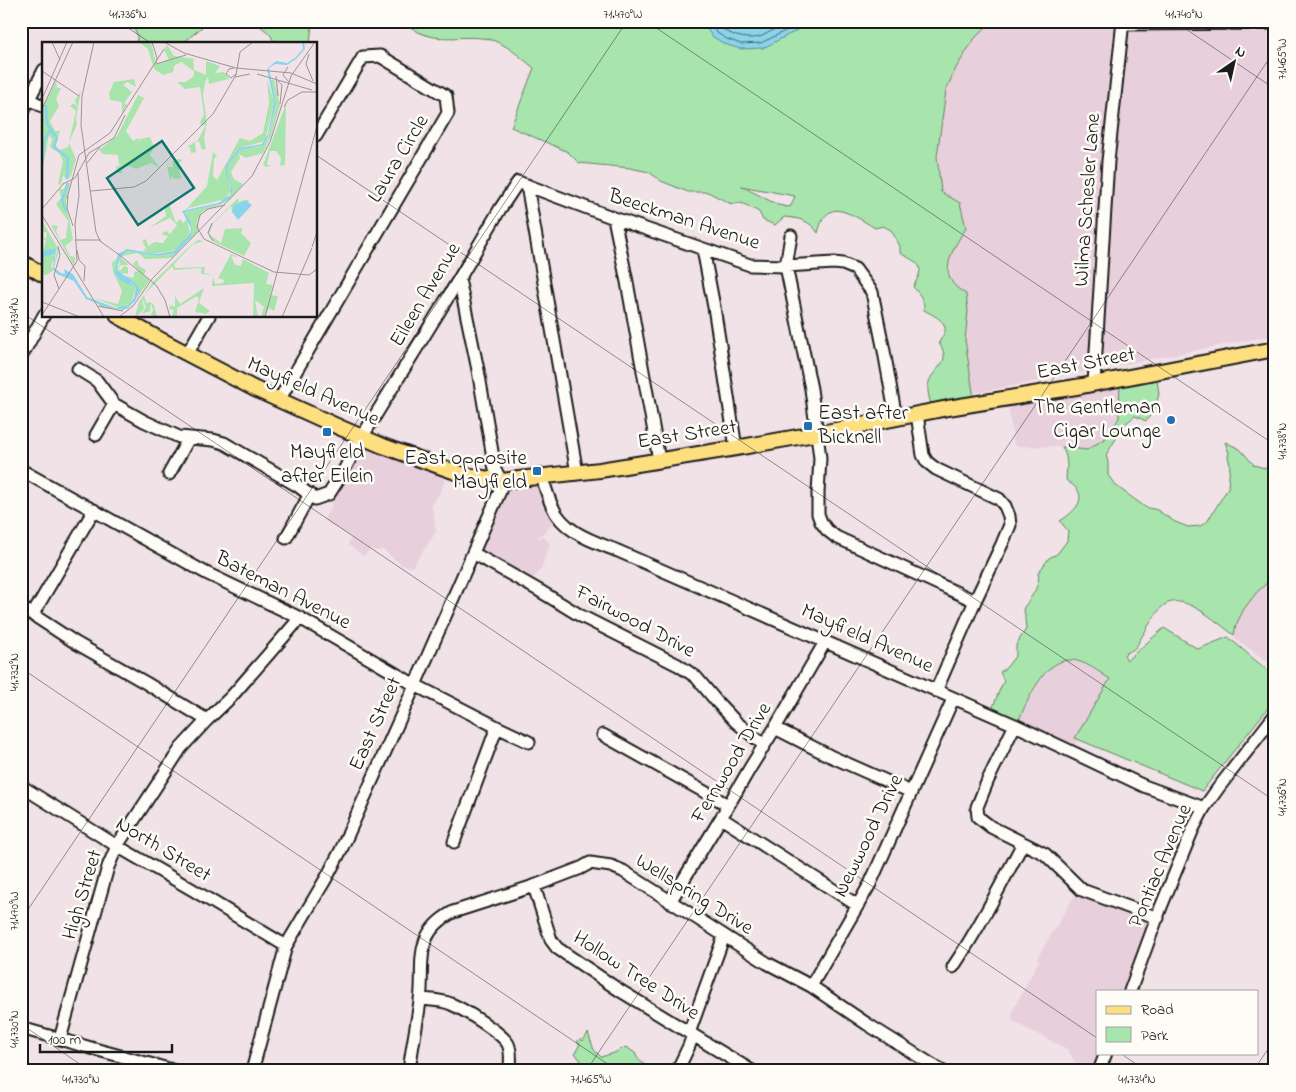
<svg xmlns="http://www.w3.org/2000/svg" width="1296" height="1092" font-family="'Indie Flower',sans-serif">
<rect width="100%" height="100%" fill="#f1e2e7"/>
<filter id="ink" filterUnits="userSpaceOnUse"><feTurbulence type="fractalNoise" baseFrequency=".02" numOctaves="2"/><feDisplacementMap in="SourceGraphic" scale="10" xChannelSelector="R" yChannelSelector="G"/><feConvolveMatrix kernelMatrix="1 2 1 2 8 2 1 2 1" color-interpolation-filters="sRGB"/></filter>
<g filter="url(#ink)">
<path fill="#e8cfdc" d="M955,21H1275V335L964,395L937,156Z
M1120,378L1119,418L1107,437L1087,450L1062,447L1014,446L1007,398Z
M365,438L448,470L441,491L431,505L433,509L436,532L412,567L402,565L383,550L374,551L371,549L364,556L348,545L351,537L324,521L326,514L330,510L333,498L340,488L341,482Z
M541,476L555,519L546,531L537,537L539,538L543,536L550,543L541,569L530,583L475,549L502,482Z
M1275,567V667L1237,640L1234,635L1236,625L1244,609L1256,593L1266,584Z
M1071,660L1083,663L1112,679L1072,750L1018,722L1027,703L1039,681L1056,664L1060,662Z
M1076,893L1156,921L1130,991H1097V1053H1107L1096,1071L1075,1062L1067,1049L1012,1021V1012L1039,960L1037,958Z"/>
<path fill="#a8e5ac" stroke="#628064" fill-rule="evenodd" d="M121,21H201L202,27L182,44H136C140,29 132,28 121,21Z
M254,21H316L312,24L310,44H275L270,34Z
M403,21H992L974,39L956,68L946,90L937,156L941,192L960,203L966,228C956,244 938,269 956,287C959,289 962,292 966,294L968,311L965,340L974,399L932,410C931,403 927,393 928,386C931,367 954,365 939,343C940,339 944,335 945,332C947,320 932,315 924,310C925,301 919,293 913,287C926,265 920,264 900,253V246L891,230L883,226L875,228C865,222 840,205 830,212C823,216 820,225 818,233C810,220 798,218 784,217L775,225L763,220L759,212L744,204L739,203L734,204L729,203L708,192H688L661,181L649,172L630,168L579,163L568,152L511,127L534,68C520,57 506,43 488,39C455,33 432,48 403,21ZM741,186L795,196L791,206L788,207L778,205Z
M1156,373L1159,394L1155,409L1146,421L1135,416L1125,424L1106,455L1108,462V475L1115,485L1145,507L1157,510L1175,522L1188,527L1200,526L1207,522L1228,488L1230,464L1228,457L1229,453L1225,442L1240,449L1254,465L1268,469L1275,474V504L1268,515L1275,519V567L1266,584L1256,593L1244,609L1236,625L1234,635C1217,623 1179,586 1160,609C1152,618 1146,631 1139,641C1136,651 1129,650 1124,655L1127,660L1164,628L1198,649L1228,637L1275,677V699L1202,791L1075,738L1110,679C1099,672 1085,661 1072,660C1044,658 1027,702 1018,722L990,714C995,703 998,692 1004,681L1000,672L1006,668L1016,655V645L1026,629L1025,620V614L1023,609C1030,598 1041,586 1038,573L1049,558L1057,554L1067,541L1068,531L1060,521C1070,515 1088,501 1076,488C1074,485 1069,483 1066,480L1067,465L1066,456L1062,447L1087,450L1107,437L1119,418L1120,378Z
M588,1033L594,1050L601,1057L614,1053L626,1047L635,1053C638,1062 647,1066 654,1071H586V1068L575,1053L580,1044L577,1042L580,1039L583,1041Z"/>
<path fill="#8ad4eb" stroke="#5e8a98" d="M702,21H795L797,22L798,28L796,31L767,46L762,48L740,49L725,44L713,37L704,26Z"/>
<g fill="none" stroke-linecap="round" stroke-linejoin="round">
<path stroke="#48666f" stroke-width="1" d="M707,21L717,33L727,39L741,44L761,43L791,28L793,26L792,21
M714,21C724,34 746,42 762,36C770,32 777,27 785,25L786,21
M724,21C734,28 746,32 758,29C763,28 768,24 773,21"/>
<g stroke="#1c1c1c" stroke-width="15">
<path id="minor" d="M1123,24L1275,23
M44,70L29,99L44,107
M21,114L29,99
M527,185L577,473
M614,218L627,282L659,460
M791,236L786,266L811,389L817,434L820,458L818,493V514L821,522L827,530L836,537L975,601
M703,249L714,307L736,448
M187,354L209,316
M21,357L44,315
M78,369L97,381L114,404L144,421L179,437L213,440L224,443L298,486L315,499L329,494L343,472L362,437L459,279L500,209L518,182L614,218L750,265L786,266L834,263L843,264L855,269L872,292L884,351L896,418
M1094,383L1108,161L1123,21
M279,400L448,113L446,96L380,56L363,57L316,136
M917,414L923,455L927,462L936,469L999,499L1005,506L1009,516L1010,525L1002,544L975,601L936,691
M96,435L114,404
M21,470L206,573L300,618L415,685L497,727L529,742
M169,474L189,438
M542,477C545,487 548,497 552,506C564,533 593,541 618,551L1015,725L1144,786L1204,808
M286,538L310,494
M473,553L540,591L581,616L678,665L696,677L717,702L736,722L764,745
M21,607L76,643L146,683L207,720
M33,614L94,510
M1015,725L988,780L977,807L978,817L991,827L1045,854L1082,890L1158,918
M775,728L830,756L911,792
M603,735L728,805
M21,786L117,846L193,890L286,946
M721,818L857,905
M454,842L497,727
M534,886L551,940L557,948L619,990L752,1071
M670,902L721,818L750,768L775,728L825,642
M953,967C979,928 1001,885 1023,843
M811,986L870,884L953,699
M1130,991L1161,907L1193,829L1204,808L1219,787L1275,715
M420,999C430,1000 442,1000 451,1004C463,1009 502,1033 508,1044C512,1052 510,1062 510,1071
M21,1028L98,1050L176,1071
M689,1033L724,936
M60,1039L108,867L117,846L181,748L207,720L231,697L300,618
M252,1071L286,946L328,875L341,850L415,685L500,491L501,481L495,469L478,370L459,279
M409,1071C412,1047 417,1024 420,1001C425,964 411,935 453,912L534,886L581,868L590,863L611,866L623,871L767,963L811,986L867,1024L942,1071
M677,1071L689,1046L693,1035
M1099,1071L1106,1053"/>
</g>
<g stroke="#1c1c1c" stroke-width="18">
<path id="major" d="M21,262L44,275
M118,316L163,341L255,389L341,428L383,446L464,475L501,481L600,470L736,448L826,432L948,408L1082,386L1275,349"/>
</g>
<use href="#minor" stroke="#fdfcf7" stroke-width="11"/>
<use href="#major" stroke="#fedf80" stroke-width="14"/>
</g>
</g>
<path fill="none" stroke="#1c1c1c" stroke-width="1" stroke-opacity="0.45" d="M118,21L152,44M646,21L1275,445M1174,21L1275,89M316,155L1275,801M21,312L1097,1038M21,668L618,1071M21,920L627,21M21,1024L90,1071M1120,1053L1146,1071M586,1071L1275,50M1253,1071L1275,1039"/>
<g fill="#1f6fb2" stroke="#fdfcf7" stroke-width="2">
<circle cx="1171" cy="420" r="5"/>
<rect x="803" y="421" width="10" height="10" rx="2.5"/>
<rect x="322" y="427" width="10" height="10" rx="2.5"/>
<rect x="532" y="466" width="10" height="10" rx="2.5"/>
</g>
<g text-anchor="middle" dominant-baseline="central" stroke-width="5" stroke-linejoin="round" paint-order="stroke">
<g font-size="21" fill="#1c1c1c" stroke="#fdfcf7">
<text transform="translate(399 159) rotate(-59)">Laura Circle</text>
<text transform="translate(1088 200) rotate(-86)">Wilma Schesler Lane</text>
<text transform="translate(684 220) rotate(18)">Beeckman Avenue</text>
<text transform="translate(426 295) rotate(-59)">Eileen Avenue</text>
<text transform="translate(1086 364) rotate(-11)">East Street</text>
<text transform="translate(313 392) rotate(24)">Mayfield Avenue</text>
<text transform="translate(687 435) rotate(-9)">East Street</text>
<text transform="translate(283 591) rotate(27)">Bateman Avenue</text>
<text transform="translate(635 622) rotate(28)">Fairwood Drive</text>
<text transform="translate(867 639) rotate(24)">Mayfield Avenue</text>
<text transform="translate(376 724) rotate(-66)">East Street</text>
<text transform="translate(732 763) rotate(-59)">Fernwood Drive</text>
<text transform="translate(869 836) rotate(-64)">Newwood Drive</text>
<text transform="translate(163 850) rotate(31)">North Street</text>
<text transform="translate(1161 866) rotate(-67)">Pontiac Avenue</text>
<text transform="translate(83 895) rotate(-73)">High Street</text>
<text transform="translate(694 895) rotate(32)">Wellspring Drive</text>
<text transform="translate(636 976) rotate(33)">Hollow Tree Drive</text>
</g>
<g font-size="21" fill="#1c1c1c" stroke="#fdfcf7" text-anchor="end">
<text x="1161" y="408">The Gentleman<tspan x="1161" dy="24">Cigar Lounge</tspan></text>
<text x="818" y="414" text-anchor="start">East after<tspan x="818" dy="24">Bicknell</tspan></text>
<text x="327" y="453" text-anchor="middle">Mayfield<tspan x="327" dy="24">after Eilein</tspan></text>
<text x="527" y="459">East opposite<tspan x="527" dy="24">Mayfield</tspan></text>
</g>
</g>
<g transform="translate(42 42)">
<rect width="275" height="275" fill="#f1e2e7"/>
<path d="M97,0H109L114,22L127,18L122,8L125,3L132,14L154,17L151,18L152,28L164,33V19L178,24L173,31L182,30L187,37L167,42L166,35L163,40L161,53L165,81L162,96L164,107L160,108L157,99L153,100L154,110L149,111L148,105H145L156,98L164,83L159,84L158,80L162,73L158,45L143,47L135,40H144L152,34V29L139,20L132,24L131,30L121,33L112,27L106,7ZM92,37L94,45L85,40L81,43L90,50L82,61L85,62L80,72V60L68,58L67,51L72,40ZM225,37L232,60L223,99L197,106L184,123L189,148L183,157L147,166L140,172L165,144L171,110L175,114L172,117L171,134L175,138L198,96L208,99L221,91L227,61ZM229,38H232L238,63L229,94L221,111L204,116L197,112L198,116L189,130L192,137L201,142L189,157L178,163L161,169L155,179L157,189L130,216L103,217L96,211L79,214L85,209L116,214L134,211L147,198L150,188L142,170L178,162L187,157L191,148L185,129L187,122L198,108L222,103L226,97L234,62ZM14,39L15,46H19L14,57L17,64L8,79L13,89H18L13,104L18,108L26,105L34,69L28,64L32,61L35,65L33,58L39,49L34,76L35,82L27,101L34,117L29,134L25,138L21,133L19,143L16,142L21,119L17,111L8,105L10,97L7,93L0,129V67ZM96,53L102,56L84,89L91,99L97,96L98,101V97L108,95L112,105L108,113L118,126L109,121L94,127L88,124L79,126L80,131H75L74,125L80,122H77L76,113L61,112L57,108L75,94ZM244,62L243,123L238,124L239,116L234,109H228L225,123L230,124L224,125L221,123ZM136,117L141,118L136,122L139,136L132,137L130,134L128,138L124,120L126,125H131L130,120ZM25,141H28L24,160L31,198L23,204L28,214L33,215L32,224L9,183L16,184L14,189L18,198L24,196L26,179L14,162L19,156L17,147H22ZM196,156L197,160L202,158H207L206,160L197,162L190,170L189,164L171,182L167,192L179,201L183,187L201,186L199,191L209,201L202,214L172,200L168,196L166,189L170,182ZM122,163L128,164L134,181L138,177L141,181L145,177L148,192L134,208L111,212L101,209L104,206L100,199L104,197L106,204L113,200L121,201L126,194L119,192L124,189L128,192L135,183L128,176L107,186L124,174ZM0,179L17,208L12,226L15,208L0,212L4,199L0,195L4,197L5,191L0,189ZM156,198L162,199L151,202L132,222L133,226L163,225L162,231L172,233L159,232V226L132,228L130,224L102,253L104,261L108,260L112,263L115,275L109,273L111,268L109,261L108,269L100,272L104,265L100,256L102,267L95,274L98,275H93L97,260L111,240L149,203ZM7,211L13,214L9,224L12,228L4,233L0,232V215ZM189,212L196,215L189,214L193,223L199,224L201,217L227,231L224,242L231,243L228,253L236,254L232,269L227,266L223,275H219L222,265L213,258L216,275L211,274L212,241L170,244L171,235L173,242L181,241L182,238L176,236ZM78,215L87,223H79L76,226L78,229L82,224L86,225V232L80,231L82,234L92,236V230L97,229L91,222L95,218L97,224L104,228L102,233L108,238L86,267L60,266L53,258L61,264L84,267L97,251L91,239L82,234L75,229L73,225L77,224ZM75,216L72,230L78,238L90,243L89,240L94,246L89,261L78,266L52,256L76,262L80,249L71,230L70,221ZM162,246L157,261L168,269L164,272L153,270L157,257L155,254L135,266V274H130L132,268L127,267L129,263L133,265V254L138,262Z" fill="#a8e5ac"/>
<path d="M260,0H262L263,7L254,17L245,23L233,22L227,26L234,62L226,95L222,103L198,108L187,122L185,129L191,148L187,157L178,162L142,170L148,178L150,188L149,195L134,211L116,214L85,209L78,216L74,228L91,239L98,248L93,259L82,268L61,264L44,257L32,239L15,232L11,227L12,212L0,215L3,208L14,207L12,226L19,231L23,232L22,227L31,232L45,255L74,266L86,263L92,256L94,246L89,240L90,244L78,238L72,230L76,212L85,207L114,212L132,209L148,192L149,186L140,169L176,161L188,153L189,145L184,131V123L197,106L220,102L226,92L232,60L225,27L234,19L245,21L253,16L261,7ZM204,159L210,163L196,178L190,170L192,163Z" fill="#8ad4eb"/>
<path fill="none" stroke="#8ad4eb" stroke-width="2.5" d="M4,63L5,82L15,96L12,105L26,116L25,137M0,125L2,98L8,89M24,169L20,158L26,141"/>
<path fill="none" stroke="#9c9396" stroke-width="1" d="M10,0L18,18M52,0L40,54L39,83L54,190L58,199L76,212M110,0L115,16L114,21M122,0L142,11L194,26L249,31L275,42M267,12L264,22L271,39M114,22L144,13M246,25L241,33L247,40M192,26L187,27L184,32L189,36L194,32M0,29L37,54M215,32L270,48M234,34L236,54M193,35L208,32M236,39L240,43L238,62M0,57L25,0M242,65L246,58L260,50H275M0,67L31,0M45,121L58,105M21,142L33,136L47,111L72,96L83,73M49,149L92,145L104,139L171,72L194,33L198,10L211,0M26,154L25,166L31,184M25,156L37,113L68,91L122,7M183,163L166,167L158,173L155,185L162,197L232,230L267,233L275,227M0,167L22,141M0,173L62,275M170,181L166,191L171,199M33,198H59M16,204L18,213L12,233L17,247M270,205L275,190M35,208L37,218L43,224L42,239M75,211L114,243L123,258L128,275M0,260L38,275M56,264L81,269M0,273L35,219L33,182L37,154L36,131M77,275L91,264L110,237L210,134L228,100L249,34L273,0M223,275L275,84M240,275L270,206"/>
<path fill="#0f766e" fill-opacity="0.15" stroke="#0f766e" stroke-width="2.5" d="M120,99L152,146L96,183L65,136Z"/>
<rect width="275" height="275" fill="none" stroke="#1c1c1c" stroke-width="2.5"/>
</g>
<rect width="1296" height="1092" fill="none" stroke="#fdfcf7" stroke-width="55"/>
<rect x="1096" y="990" width="162" height="65" fill="#fdfcf7" stroke="#a3a29f"/>
<rect x="1106" y="1006" width="25" height="8" fill="#fedf80" stroke="#a3a29f"/>
<text x="1141" y="1014" font-size="15" fill="#1c1c1c">Road</text>
<rect x="1106" y="1027" width="25" height="15" fill="#a8e5ac" stroke="#a3a29f"/>
<text x="1141" y="1040" font-size="15" fill="#1c1c1c">Park</text>
<g transform="translate(1234 62) rotate(34)" stroke="#fdfcf7" stroke-width="4" paint-order="stroke">
<path d="M0-4L9 19L0 12L-9 19Z" fill="#1c1c1c"/>
<text y="-8" font-size="14" font-weight="bold" text-anchor="middle" fill="#1c1c1c">N</text>
</g>
<path d="M40 1044v8h132v-8" fill="none" stroke="#1c1c1c" stroke-width="2.5"/>
<text x="48" y="1044" font-size="15" fill="#1c1c1c" stroke="#fdfcf7" stroke-width="4" paint-order="stroke">100 m</text>
<rect x="28" y="28" width="1240" height="1036" fill="none" stroke="#1c1c1c" stroke-width="2"/>
<g font-size="12" text-anchor="middle" fill="#1c1c1c">
<text x="128" y="18">41.736°N</text>
<text x="623" y="18">71.470°W</text>
<text x="1184" y="18">41.740°N</text>
<text transform="translate(1282 59) rotate(-90)" y="4">71.465°W</text>
<text transform="translate(14 316) rotate(-90)" y="4">41.734°N</text>
<text transform="translate(1282 441) rotate(-90)" y="4">41.738°N</text>
<text transform="translate(14 672) rotate(-90)" y="4">41.732°N</text>
<text transform="translate(1282 797) rotate(-90)" y="4">41.736°N</text>
<text transform="translate(14 911) rotate(-90)" y="4">71.470°W</text>
<text transform="translate(14 1029) rotate(-90)" y="4">41.730°N</text>
<text x="81" y="1083">41.730°N</text>
<text x="591" y="1083">71.465°W</text>
<text x="1137" y="1083">41.734°N</text>
</g>
</svg>
